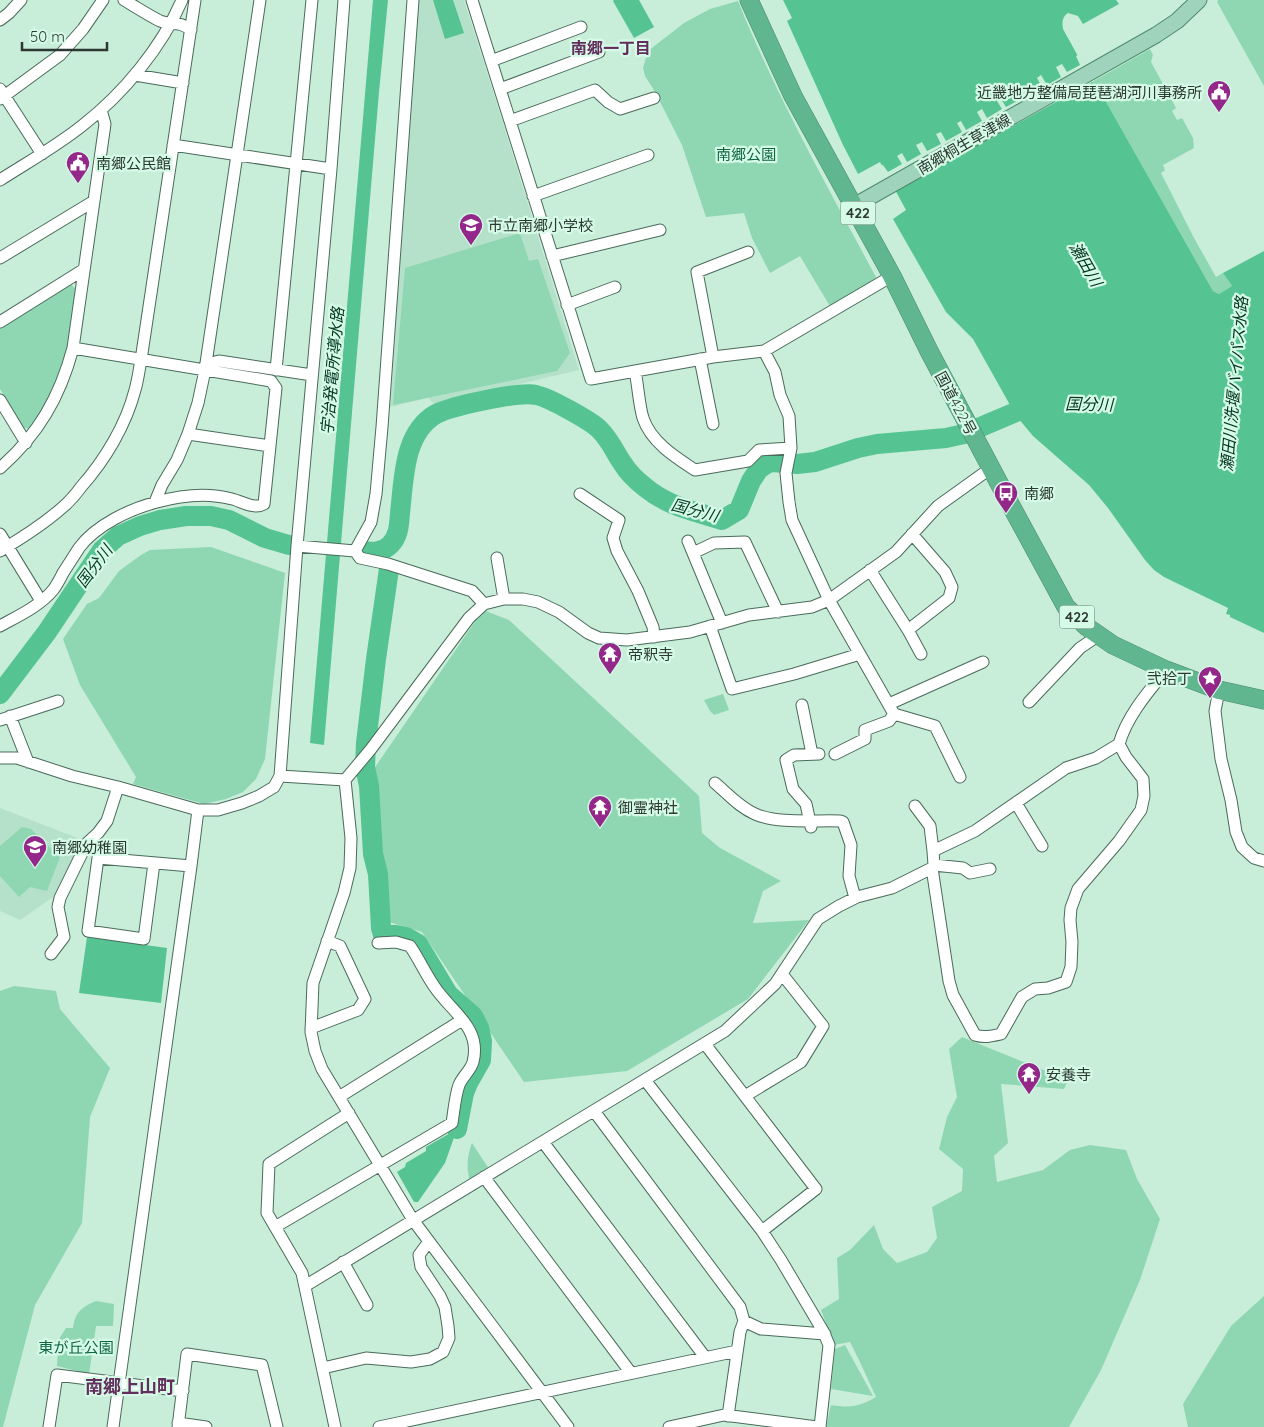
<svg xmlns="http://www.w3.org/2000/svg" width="1264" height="1427" font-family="Quicksand,'Noto Sans JP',sans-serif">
<rect width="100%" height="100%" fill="#c8edd9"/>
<path fill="#b5e1ca" d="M417,0H464L503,123L579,370L434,404L428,398L390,407Z
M0,808L85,841L56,895L20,920L0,911Z"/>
<path fill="#8ed7b2" d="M1218,0H1264V86L1217,2Z
M738,1C777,98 829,189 878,281L831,308L800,256L770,273L752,238L744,213L706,217L682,145L654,90L645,76L643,68L648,51L684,23L710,9Z
M1150,49L1153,55L1151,62L1176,108L1172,111L1177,120L1182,118L1193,138L1194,148L1163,165L1165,170L1161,173L1194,238L1216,277L1223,273L1232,286L1219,294L1213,291L1105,100L1101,98L1092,82Z
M520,233L529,261L538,259L570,353L557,371L393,405L405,268Z
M69,283L76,289L65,358L58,381L33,429L24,428L0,389V326Z
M211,547L285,573L265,759L256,779L243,792L226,799L204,804L133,784L136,777L80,685L63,639L87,604L99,598L119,571L141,555L150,550Z
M483,610L509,620L699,796L702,833L720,848L781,881L763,891L753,923L809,920L748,999L627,1071L524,1082L422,932L379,919L369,776Z
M723,694L729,710L714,715L710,711L704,700Z
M22,827L31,829L60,857L47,891L30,887L19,897L0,876V846Z
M14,986L56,991L60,1009L110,1068L90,1117L82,1223L35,1305L3,1427H0V991Z
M962,1037L1068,1080L1064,1089L1001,1084L1008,1143L994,1156L997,1182L1043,1170L1070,1150L1090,1145L1126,1150L1137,1179L1160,1219L1140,1280L1101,1370L1069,1427H826L831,1405C852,1408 858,1407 876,1397L859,1360L850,1342L834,1345L821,1310L839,1299L837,1258L850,1250L874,1225L883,1249L897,1263L927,1252L937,1238L932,1207L962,1191L963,1169L939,1149L947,1117L957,1097L949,1049Z
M472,1143L489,1169L470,1181C466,1168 467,1156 472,1143Z
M1264,1296V1427H1188L1183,1404L1231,1326Z
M96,1301L114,1304L113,1326H96L89,1374L57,1366L59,1339L66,1328H73C75,1313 81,1307 96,1301Z
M845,1345L873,1396L831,1389L835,1349Z"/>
<path fill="#55c492" d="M373,0H388L379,92L324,745L310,743Z
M433,0H453L464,33L445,39Z
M614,0H639L654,27L634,38L613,1Z
M783,0H1116L1119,4L1083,24L1078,16L1068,13C1062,17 1062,22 1063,29L1101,98L1105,100L1213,291L1219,294L1232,286L1223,273L1264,251V633L1230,617V615L1226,614L1228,608L1164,577L1154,570L1145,560L1108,508L1089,485L1033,436L1018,418L993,428L987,417L1010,405L973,339L946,312L893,219L906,210L880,162L858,174L843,145L787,21L792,18Z
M87,937L167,948L161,1003L79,993Z
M457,1129L445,1163L418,1202H414L397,1172L405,1167L406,1163L426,1151V1147Z"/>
<path fill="#c8edd9" d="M1080,54L1094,81L894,192L880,166L883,165L888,172L902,164L897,156L902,153L907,162L921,154L916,145L922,142L927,151L941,144L936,134L941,132L946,141L962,132L957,123L961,121L966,130L982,121L977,112L982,109L987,118L1002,109L997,101L1001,99L1006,107L1021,99L1017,90L1022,87L1027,95L1042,87L1037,78L1041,75L1047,85L1061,77L1056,67L1062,64L1067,72L1080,65L1076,56Z"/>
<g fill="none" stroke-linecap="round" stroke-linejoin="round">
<path stroke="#55c492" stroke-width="20" d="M362,551C372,552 382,553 390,545C399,536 399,525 400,513C404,480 403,433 436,414C452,406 520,391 536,395C548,397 591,421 599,429C611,441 614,451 623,464C629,474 637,481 646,488C669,507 695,511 722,520L739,510L751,481L759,469L766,464L772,462L797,464L815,462L858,448L877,444L946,438L964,434L1016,412
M389,569L376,659L366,743L365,767L369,786L373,854L378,874L381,928L383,935H396L406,937L418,944L448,994L473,1016L479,1028L482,1041L481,1060L468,1083L464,1093L457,1129
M0,694L47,632L102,550L118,536L140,526L160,520L186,516H211L229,520L265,538L289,545"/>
<g stroke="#4a6b5a" stroke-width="13">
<path id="minor" d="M124,0C136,7 148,15 160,21C172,26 178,20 191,30
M472,0L591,379L713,357L764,351L892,276
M0,20L9,13L21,0
M491,61L581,27
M135,75L183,83
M0,89L42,154
M500,89L599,52
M0,99L60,55L83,29L103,0
M510,121L595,90L608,102L620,109L654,98
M173,145L331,169
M0,180C28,162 57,146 83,125C123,94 162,47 182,0
M533,196L648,155
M552,256L660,230
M0,258L94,201
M567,305L615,287
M0,322L83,270
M764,351L775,372L780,395L789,416L791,448L786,473L789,502L792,520L829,600L894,714L935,726L960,777
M713,357L697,272L748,252
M700,359L713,424
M205,370L211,363L219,361L312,375
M276,370L312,0
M635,371C638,385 639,405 643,418C651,442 675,457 695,470L748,461L759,450L791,448
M0,400L26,443
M188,434L270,446
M0,468C38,435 60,397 73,348L105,124L101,110
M580,494L619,520L613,538L617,551L638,591L653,627L654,637
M155,502L162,485L177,460L188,434L198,403L205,370L260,0
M0,534L41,601
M688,541L722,623
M297,546L355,551L360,558L388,564L472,591L484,604L504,599H523L538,602L559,612L588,633L599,638L627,640L690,632L749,615L812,607L829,600L896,552L938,506L991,468
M0,551C22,538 44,524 63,507C70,501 76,494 81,487C105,460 126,425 135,390C138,380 139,370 141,360L195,0
M355,551L371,522L376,494L382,427L413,0
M693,553L714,543L745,542L778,612
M497,558L504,599
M870,570L908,630L921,654
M0,626C18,616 40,606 53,590C57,585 60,579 63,573C68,565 74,556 79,548C96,525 130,509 157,502C182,495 206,492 232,499C241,501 254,510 264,504L276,388L271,381L73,348
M710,626L732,689L794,674L860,654
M908,630L949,598L952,587L945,572L912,534
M1219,690L1215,711L1221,759L1231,800L1236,832L1242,847L1254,858L1264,861
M1029,702L1080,648L1099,635
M889,704L983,662
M802,705L812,754
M10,716L28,762
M0,720L58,701
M1119,744L1126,757L1143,779L1144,796L1141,810L1119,841L1078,889L1071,908L1070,920L1072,942L1071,967L1066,982L1048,988L1035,989L1022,997L1001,1034C992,1036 984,1038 975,1035L953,995L949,981L932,868L934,865L933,851L975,831L1066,768L1096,758L1119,744C1127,716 1148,692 1166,670
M835,754L865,739V730L889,721L894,714
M0,758H17L72,776L118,787L198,810H218L242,803L259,796L274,787L280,776L297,546L331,169L344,0
M280,776L345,780L351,838L350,868L344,893L313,983L311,1032L315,1051L322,1069L413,1220L568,1427
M345,780L371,749L469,618L484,604
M715,783C728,794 739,807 755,814C777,824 816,820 840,821L843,822L851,845L849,876L855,898
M1016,803L1042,846
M915,806L930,826L933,851
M811,827L806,804L793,789L786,760L794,755L819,754
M154,863L144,939L88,931L98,858L191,866
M934,865L963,868L970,873L990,869
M51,954L64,937L58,907L60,898L87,843L98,833L107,821L118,787
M311,1028L358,1010L365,999L340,946L327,941
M705,1044L816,1189L762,1231
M645,1080L762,1231L781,1260L823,1331L829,1345L820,1427
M745,1096L801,1062L823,1026L782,974
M339,1097L462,1020
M594,1111L740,1307L744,1321L740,1332L728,1416
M543,1142L705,1357
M484,1177L631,1373
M275,1227L452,1123C454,1111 455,1096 459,1085C462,1077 471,1070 473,1062C482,1027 450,1011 434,986C425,973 419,959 410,946L396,942L378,943
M343,1262L367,1305
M305,1286L725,1031L775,984L818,919L839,906L857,897L892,888L932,868
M744,1321L761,1329L825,1334
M323,1368L366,1358L411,1362L430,1359L443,1352L449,1338L448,1326L445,1307L440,1296L421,1267L419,1255L427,1244
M178,1423L206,1427
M49,1427L57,1375L183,1391
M113,1427L191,866L198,810
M178,1427L187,1354L262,1365L277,1427
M335,1427L302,1273L267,1213L269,1164L349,1113
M379,1427L737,1351
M669,1427L724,1415L817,1427"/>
</g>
<g stroke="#4d8a6e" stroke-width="17">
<path id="major" d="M854,206L1156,35L1177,21L1199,0"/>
</g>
<g stroke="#4d8a6e" stroke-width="19">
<path id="highway" d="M749,0L793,96L892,276L929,351L1009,502L1066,607L1087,627L1113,645L1166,670L1219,690L1264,700"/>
</g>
<use href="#minor" stroke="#fff" stroke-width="11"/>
<use href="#major" stroke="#a0d3bb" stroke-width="15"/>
<use href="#highway" stroke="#60b68e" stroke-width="18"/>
</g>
<defs>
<g id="civic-pin" transform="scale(1.25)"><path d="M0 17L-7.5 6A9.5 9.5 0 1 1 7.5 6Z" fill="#94288a" stroke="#d5fae6"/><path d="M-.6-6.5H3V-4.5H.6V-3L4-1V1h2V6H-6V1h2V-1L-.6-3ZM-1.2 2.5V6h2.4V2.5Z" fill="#fff"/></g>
<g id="school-pin" transform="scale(1.25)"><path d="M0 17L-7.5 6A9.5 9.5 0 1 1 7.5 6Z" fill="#94288a" stroke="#d5fae6"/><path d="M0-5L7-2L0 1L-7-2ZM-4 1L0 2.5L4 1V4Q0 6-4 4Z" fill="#fff"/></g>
<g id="bus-pin" transform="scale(1.25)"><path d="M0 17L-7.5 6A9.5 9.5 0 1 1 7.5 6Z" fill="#94288a" stroke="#d5fae6"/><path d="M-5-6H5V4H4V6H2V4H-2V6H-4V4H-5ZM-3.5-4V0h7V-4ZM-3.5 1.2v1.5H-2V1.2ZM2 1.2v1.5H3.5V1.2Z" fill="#fff"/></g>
<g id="temple-pin" transform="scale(1.25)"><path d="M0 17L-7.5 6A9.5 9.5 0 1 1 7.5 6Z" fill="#94288a" stroke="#d5fae6"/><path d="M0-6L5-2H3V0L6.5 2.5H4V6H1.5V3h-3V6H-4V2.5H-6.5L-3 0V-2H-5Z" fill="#fff"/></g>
<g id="sight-pin" transform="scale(1.25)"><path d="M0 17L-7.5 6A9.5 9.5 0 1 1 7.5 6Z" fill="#94288a" stroke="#d5fae6"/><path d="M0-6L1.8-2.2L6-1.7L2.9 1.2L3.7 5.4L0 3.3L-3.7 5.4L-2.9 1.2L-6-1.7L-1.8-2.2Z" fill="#fff"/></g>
</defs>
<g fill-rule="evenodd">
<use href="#civic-pin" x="1219" y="92"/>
<use href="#civic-pin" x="78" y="163"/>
<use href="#school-pin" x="471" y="225"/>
<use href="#bus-pin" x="1006" y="493"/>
<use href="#temple-pin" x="610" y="654"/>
<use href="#sight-pin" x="1210" y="678"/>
<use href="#temple-pin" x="600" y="807"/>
<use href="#school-pin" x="35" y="847"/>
<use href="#temple-pin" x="1029" y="1074"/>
</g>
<g text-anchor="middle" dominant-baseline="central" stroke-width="4.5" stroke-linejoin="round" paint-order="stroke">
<g fill="#d5fae6" stroke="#5e7368" stroke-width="1">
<rect x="840.5" y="201.5" width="35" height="23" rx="4"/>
<rect x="1059.5" y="605.5" width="35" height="23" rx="4"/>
</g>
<g font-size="14" font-weight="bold" fill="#2b3932">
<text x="858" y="213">422</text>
<text x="1077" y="617">422</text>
</g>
<g font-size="15" fill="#2b3932" stroke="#d5fae6" text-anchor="start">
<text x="1202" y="92" text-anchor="end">近畿地方整備局琵琶湖河川事務所</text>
<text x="96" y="163">南郷公民館</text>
<text x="488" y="225">市立南郷小学校</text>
<text x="1024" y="493">南郷</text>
<text x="628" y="654">帝釈寺</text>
<text x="1192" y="678" text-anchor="end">弐拾丁</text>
<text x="618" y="807">御霊神社</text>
<text x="52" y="847">南郷幼稚園</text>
<text x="1046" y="1074">安養寺</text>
</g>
<g font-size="15" fill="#2b3932" stroke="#d5fae6">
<text transform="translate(964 144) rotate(-30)">南郷桐生草津線</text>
<text transform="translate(956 403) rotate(62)">国道422号</text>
</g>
<g font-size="15" fill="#0f6444" stroke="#d5fae6">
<text x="746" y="154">南郷公園</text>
<text x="76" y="1347">東が丘公園</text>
</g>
<g font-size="16" font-weight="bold" fill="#632e5d" stroke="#d5fae6">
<text x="611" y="48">南郷一丁目</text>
</g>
<g font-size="16" font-style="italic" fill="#033622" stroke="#d5fae6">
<text transform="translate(1086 264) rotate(60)">瀬田川</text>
<text transform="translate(332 371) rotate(-85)">宇治発電所導水路</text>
<text transform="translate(1234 384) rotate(-85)">瀬田川洗堰バイパス水路</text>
<text transform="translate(1089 404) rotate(1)">国分川</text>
<text transform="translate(695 510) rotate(15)">国分川</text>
<text transform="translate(94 566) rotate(-53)">国分川</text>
</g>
<g font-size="18" font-weight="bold" fill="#632e5d" stroke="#d5fae6">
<text x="130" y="1386">南郷上山町</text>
</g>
</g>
<path d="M22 42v8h85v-8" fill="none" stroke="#2b3932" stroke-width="2.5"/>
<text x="30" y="42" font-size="15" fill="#2b3932" stroke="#d5fae6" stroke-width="4" paint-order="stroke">50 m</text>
</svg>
